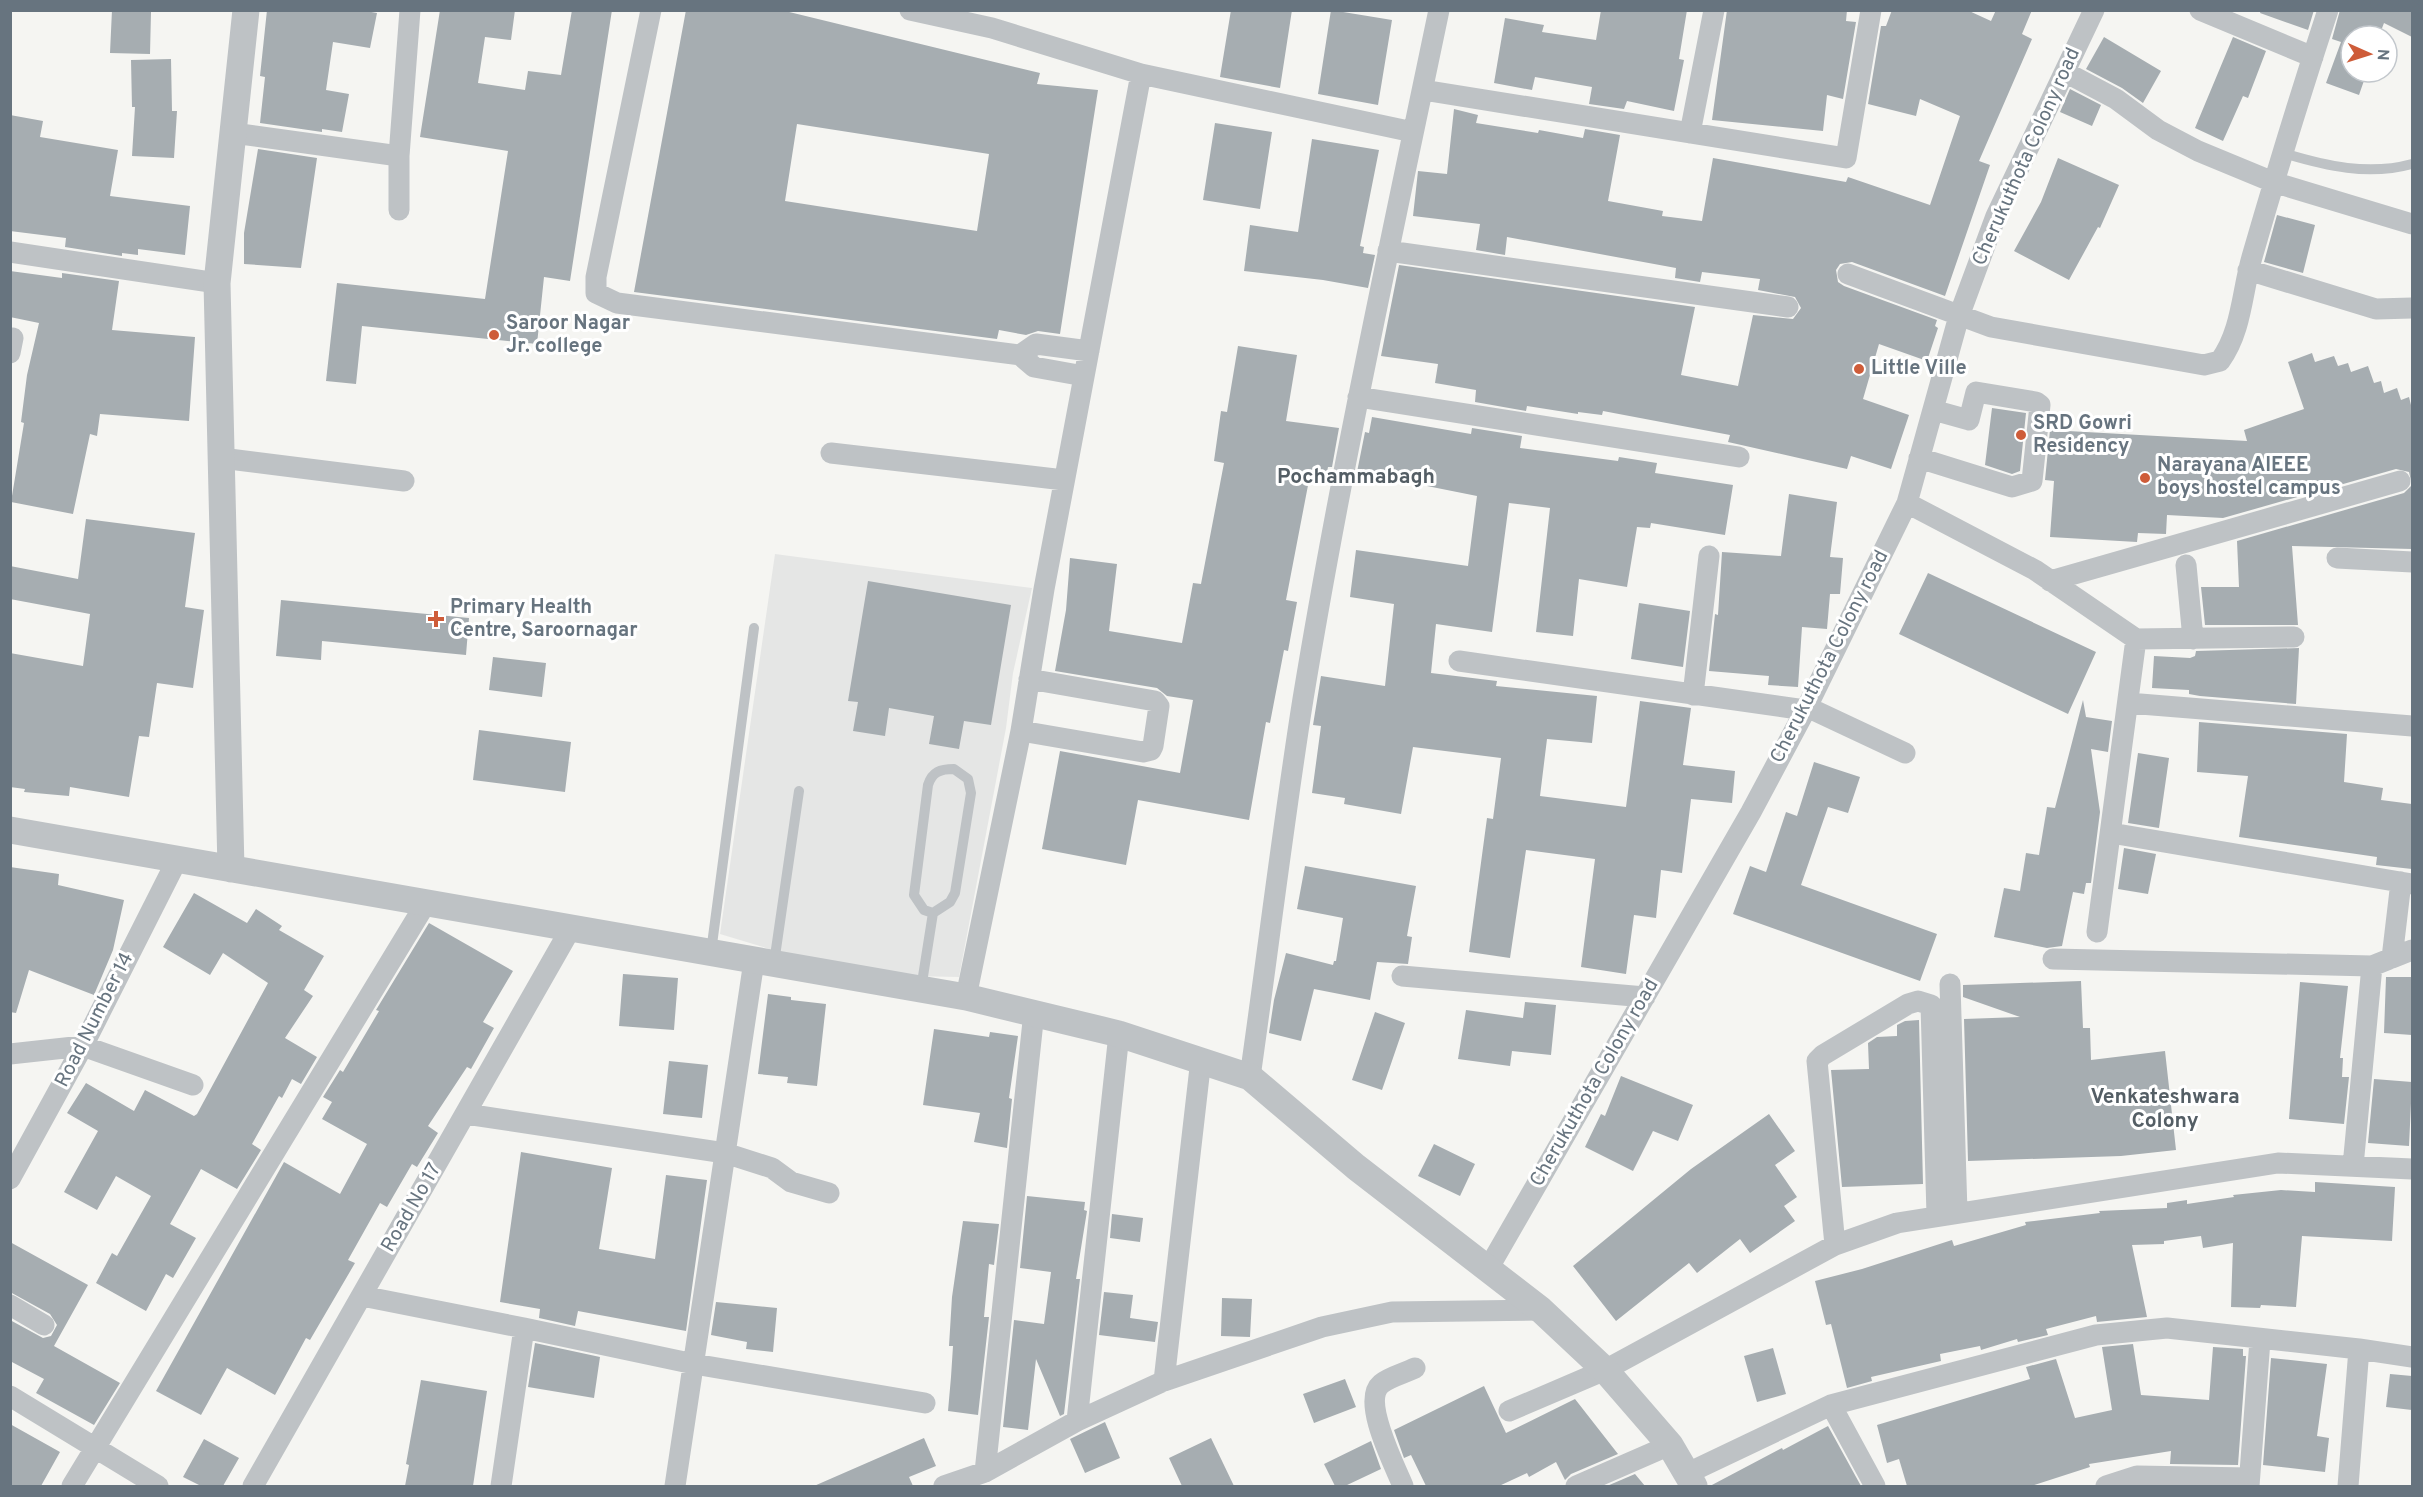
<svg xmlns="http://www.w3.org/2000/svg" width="2423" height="1497" font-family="Overpass,sans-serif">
<rect width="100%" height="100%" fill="#f5f5f2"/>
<path fill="#e5e6e5" d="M775,554L1032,588L1013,673L1006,728L959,977L911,976L776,951L720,934Z"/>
<path fill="#a6adb1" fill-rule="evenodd" d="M112,10L151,12L150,54L110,53Z
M267,10H360L377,13L370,48L333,42L326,90L349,94L342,132L322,129V132L260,123L265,77L260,76Z
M440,10H515L511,40L485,37L478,83L525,90L528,71L561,75L572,10H612L570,281L544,277L537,344L362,326L356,384L326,381L337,283L485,299L508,151L420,137Z
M686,10H781L1040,73L1037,84L1098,90L1060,334L1038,331L1026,335L999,330L997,339L634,292ZM797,124L989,154L977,231L785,201Z
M1231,10H1292L1280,88L1220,77Z
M1331,10L1392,20L1378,105L1318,94Z
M1601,10H1687L1679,59L1684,60L1674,111L1627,101L1624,109L1589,104L1592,87L1535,77L1532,90L1494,83L1505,18L1544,25L1542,32L1596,40Z
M1727,10H1847L1846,21L1856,22L1843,99L1827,95L1823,131L1712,120Z
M1892,10H1967L1991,21L1996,10H2032L2022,34L2032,39L1979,161L1990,165L1945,296L1852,262L1840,264L1836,270L1838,282L1844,286L1937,320L1935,326L1938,328L1927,361L1879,344L1863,399L1909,415L1891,469L1851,456L1847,469L1728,442L1730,435L1603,411L1602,415L1578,412V414L1527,406L1526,411L1475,402L1476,390L1435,383L1438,364L1381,356L1399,265L1695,307L1681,375L1738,386L1753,315L1793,319L1801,308L1795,297L1758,290L1760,279L1702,272L1700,282L1675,278L1676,268L1507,237L1505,255L1476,250L1480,224L1413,216L1418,171L1447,174L1454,109L1478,115L1476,123L1538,133L1539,130L1583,138L1585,129L1620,135L1608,201L1663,211L1662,216L1702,221L1713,158L1846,182L1848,177L1930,205L1960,116L1920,99L1916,116L1868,104L1881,26H1886Z
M2261,10H2314L2308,30L2260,13Z
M2340,10H2412V37L2384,23L2379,36H2351V72H2367L2359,95L2326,83L2341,42L2332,39Z
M2104,37L2161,71L2143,103L2122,88L2086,69Z
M2233,37L2266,51L2248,98L2243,96L2223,141L2195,128Z
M171,59L172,111H177L174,158L132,156L135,107H132L131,60Z
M2070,89L2101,105L2092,126L2060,112Z
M10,115L43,121L40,137L118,150L110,196L190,206L185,255L138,249V255L122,253V256L65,247L66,238L10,231Z
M1215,123L1272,132L1260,209L1203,200Z
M1312,139L1379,150L1360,246L1364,247L1363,253L1375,255L1368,288L1323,280L1244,271L1250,225L1298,232Z
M258,149L317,158L301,268L244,264V233Z
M2058,158L2119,185L2100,228L2098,227L2069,280L2014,251L2041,202Z
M2277,215L2315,225L2303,273L2264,262Z
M10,271L62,278V273L119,281L112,330L195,337L189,421L100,414L97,436L90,434L73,514L11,502L24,423L21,422L27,375L39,323L10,317Z
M1238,346L1297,355L1286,421L1339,428L1332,467H1328L1326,477L1310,475L1286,600L1297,602L1288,651L1284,650L1270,723L1266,722L1249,820L1138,800L1126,865L1042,849L1060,751L1180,773L1193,700L1167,696L1157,688L1055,671L1066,610L1070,558L1117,564L1109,631L1182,643L1193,583L1201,584L1224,463L1214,461L1221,411L1227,412Z
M2312,353L2315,362L2334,356L2338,366L2348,363L2351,372L2368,366L2374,383L2381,381L2384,393L2397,388L2401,400L2409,397L2412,409V549L2292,546L2298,625H2205L2201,587H2239L2237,541L2404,493L2412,485L2409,472L2396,469L2223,518L2167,515L2166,534L2138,533L2137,542L2050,537L2054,481L2045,480L2050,430L2247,441L2244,430L2304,409L2288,362Z
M1992,408L2026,413L2020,471L2012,474L1985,465Z
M1372,417L1471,434L1472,428L1522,436L1520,448L1618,461L1619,457L1657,463L1655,473L1733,485L1725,535L1651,523L1650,528L1637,527L1627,587L1579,579L1573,636L1536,632L1550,508L1509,503L1492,632L1436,624L1431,673L1497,681L1496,686L1597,696L1592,743L1547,739L1540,796L1626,807L1640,701L1691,708L1683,765L1735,771L1732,803L1691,799L1682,873L1661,870L1656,918L1634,915L1626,974L1581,967L1595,859L1526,850L1510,958L1469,952L1487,818L1493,819L1501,758L1413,747L1401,814L1344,804L1345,798L1312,793L1321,726L1313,725L1321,676L1385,686L1394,604L1350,597L1356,550L1468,566L1477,496L1357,472L1365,432L1369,433Z
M1789,494L1837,502L1830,557L1843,558L1840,594H1830L1827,629L1802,627L1798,687L1768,685L1769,676L1709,671L1715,614L1718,615L1722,552L1781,556Z
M86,519L195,533L185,607L204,610L193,688L157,683L149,737L139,736L129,797L70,787L69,796L24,792L25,789L10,787V653L83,666L90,614L10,599V566L78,579Z
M1928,573L2096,652L2068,714L1899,634Z
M868,581L1011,605L991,725L964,721L959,749L929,744L934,716L889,708L885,736L853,731L858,702L848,701Z
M281,600L469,618L466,655L322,641L321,660L276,656Z
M1639,603L1690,611L1683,667L1631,659Z
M2299,648L2296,704L2200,696L2189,694V690L2152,688L2154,656L2190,658L2195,656L2196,651Z
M493,657L546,663L542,697L489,690Z
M2083,700L2086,717L2112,721L2108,752L2091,749L2100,812L2091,883H2086L2084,894L2073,892L2062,946L2047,948L1994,937L2004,888L2020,891L2026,853L2039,855L2047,807L2055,808Z
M2199,722L2347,734L2344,782L2383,788L2381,800L2412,804V869L2376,865L2377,857L2239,837L2248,776L2197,772Z
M479,730L571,742L565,792L473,780Z
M2138,753L2169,758L2159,828L2128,823Z
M1814,762L1860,777L1848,813L1828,807L1801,885L1937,934L1920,981L1733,914L1750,866L1766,872L1786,812L1797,816Z
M2124,848L2156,854L2148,894L2118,889Z
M1305,866L1416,886L1407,936L1412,937L1408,964L1377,962L1370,1000L1314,989L1301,1041L1269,1033L1274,1000L1286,953L1333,965L1334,961H1336L1343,918L1297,909Z
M10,867L59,874L58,885L124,900L113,950L94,995L29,970L16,1013L10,1012Z
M194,893L247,923L256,909L282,926L279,930L324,956L304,990L313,996L285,1038L317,1057L301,1084L292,1079L282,1098L279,1096L252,1144L261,1150L237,1189L201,1169L170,1224L196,1238L173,1278L166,1274L146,1311L96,1283L112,1253L117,1256L151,1196L116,1176L97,1210L64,1192L98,1131L67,1113L86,1083L134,1111L145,1090L194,1116L197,1114L268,983L223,953L210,975L163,947Z
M429,923L513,971L483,1022L494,1028L471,1069L467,1067L428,1126L438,1133L417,1167L412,1164L387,1207L380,1203L348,1260L355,1263L310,1340L306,1338L275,1395L227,1368L201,1415L156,1391L284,1162L340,1194L367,1144L322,1119L332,1102L323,1097L340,1070L343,1072L379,1011L376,1010Z
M623,974L678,978L674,1030L619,1026Z
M2386,977H2412V1035L2384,1033Z
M2081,981L2083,1028H2090L2091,1060L2165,1051L2176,1150L2121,1156L1968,1161L1964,1019L2020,1017L1963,997V985Z
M2300,982L2348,986L2340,1058H2343L2342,1077H2349L2344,1124L2289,1119Z
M768,994L791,997V1000L826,1004L817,1086L787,1083L788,1077L758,1074Z
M1525,1002L1556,1005L1551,1055L1512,1051L1510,1066L1458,1059L1466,1010L1523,1018Z
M1375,1012L1405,1023L1382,1090L1352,1080Z
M1919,1020L1923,1184L1842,1187L1831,1070L1869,1069L1868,1043L1877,1037L1897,1036V1025L1905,1021Z
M934,1029L989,1037L990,1032L1018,1036L1009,1098L1012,1099L1007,1148L974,1142L980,1113L923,1105Z
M669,1061L708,1065L702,1118L663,1114Z
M1621,1076L1693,1105L1678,1141L1653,1131L1633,1171L1585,1147L1601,1114L1605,1116Z
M2374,1079L2412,1082L2409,1146L2368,1143Z
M1769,1114L1795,1151L1775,1165L1797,1197L1784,1206L1795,1221L1750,1253L1740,1239L1697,1273L1689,1263L1616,1321L1573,1266L1691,1169Z
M1434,1144L1475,1164L1460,1196L1418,1176Z
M521,1152L612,1168L599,1249L655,1259L666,1175L707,1180L686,1331L578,1311L575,1326L539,1318L540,1309L500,1302Z
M2315,1182L2395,1187L2392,1241L2302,1236L2296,1307L2261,1305L2260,1308L2231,1307L2233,1243L2203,1248L2201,1236L2164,1241V1244L2132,1245L2147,1317L2097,1322L2096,1316L2046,1329L2048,1335L2018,1342L2017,1339L1981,1350L1980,1346L1940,1354L1941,1361L1871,1377L1872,1381L1847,1388L1831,1324L1826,1325L1815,1281L1862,1269L1952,1240L1954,1246L2026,1225L2025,1222L2100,1213L2099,1211L2167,1208V1203L2187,1200V1204L2234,1197L2233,1195L2281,1190L2315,1192Z
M1027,1196L1085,1202L1084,1210L1087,1211L1076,1279H1080L1064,1414L1060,1416L1036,1359L1028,1430L1003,1427L1014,1320L1044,1324L1051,1272L1020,1268Z
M1112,1214L1143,1218L1140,1242L1110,1238Z
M963,1221L999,1224L994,1265L989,1264L984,1317H989L978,1415L948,1411L951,1377L953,1346H949L952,1297Z
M10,1242L88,1285L54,1346L120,1383L94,1425L36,1393L44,1379L10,1361V1320L43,1338L51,1336L57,1325L50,1314L10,1292Z
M1104,1292L1133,1295L1130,1318L1158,1322L1155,1342L1099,1335Z
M1222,1298L1252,1299L1250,1337L1221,1336Z
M716,1302L777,1308L773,1352L746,1349L747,1342L711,1335Z
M535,1343L600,1357L594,1398L528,1387Z
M2133,1344L2141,1395L2209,1400L2213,1347L2243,1349V1356H2246L2238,1465L2170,1464L2171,1451L2089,1464L2090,1467L2031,1486H1907L1899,1459L1887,1463L1877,1425L2030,1379L2026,1367L2056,1359L2075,1418L2112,1410L2102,1347Z
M1773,1348L1786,1394L1757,1402L1744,1356Z
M2271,1358L2327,1364L2317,1436L2329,1438L2325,1472L2263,1465Z
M2390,1374L2412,1376V1410L2386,1407Z
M1345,1379L1356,1407L1314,1423L1303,1394Z
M421,1380L487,1391L473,1486H405L409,1465L406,1464Z
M1484,1386L1506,1433L1575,1399L1618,1454L1571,1474L1565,1480L1556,1462L1529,1477L1527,1473L1499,1486H1426L1411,1455L1404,1458L1394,1430Z
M1105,1422L1120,1458L1085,1473L1070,1439Z
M10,1424L60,1452L41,1486H10Z
M1828,1426L1861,1486H1710L1782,1448L1783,1450Z
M924,1438L936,1466L909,1477L913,1486H814Z
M1211,1438L1234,1486H1182L1169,1458Z
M204,1439L239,1458L223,1486H201L183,1477Z
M1371,1441L1381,1469L1345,1486H1335L1324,1464Z
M1635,1474L1645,1486H1607Z"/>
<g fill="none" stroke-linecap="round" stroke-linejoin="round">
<path stroke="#bec2c5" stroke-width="10" d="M2283,153C2326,166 2368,176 2412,164
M954,769L968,779L971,793L955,893L950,902L933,913L924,910L914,895L928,785C932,772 940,769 954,769Z
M711,952L754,628
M774,963L799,791
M921,989L933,913"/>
<path stroke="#bec2c5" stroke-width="21" d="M651,10L596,277V293L617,303L1020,355
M910,10L992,28L1141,74L1413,132
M2200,10L2313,57
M2065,72L2116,99L2158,130L2198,151L2273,182L2412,224
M1423,90L1846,158L1871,10
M233,133L399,156L410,10
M1690,133L1714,10
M399,156V210
M1388,251L1788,307
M10,252L217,283
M2248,270L2376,309L2412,308
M1848,274L1991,327L2204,365L2220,361C2242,331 2242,291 2252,257C2276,174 2301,92 2328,10
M10,353L13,338
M1084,376L1034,367L1020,355L1036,344L1089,351
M1358,397L1739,457
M831,453L1064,480
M221,458L404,481
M1919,458L2012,487L2032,481L2040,405L2036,402L1976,392L1969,420L1933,410
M1907,503L2035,570L2136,639L2294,637
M2337,558L2412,562
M2186,565L2193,639
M2050,581L2400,481
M1459,661L1805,710
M1693,695L1709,556
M2128,703L2412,726
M1807,707L1905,753
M1021,731L1143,752L1151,750L1153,746L1159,706L1155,701L1029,679
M2111,833L2412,884
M2097,932L2136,639
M2392,958L2401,882
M2053,959L2372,966L2412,950
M1402,976L1645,997
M1950,984L1957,1212
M966,997L1021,731L1044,589L1141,74
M10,1054L83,1046L193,1085
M1250,1077C1268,951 1283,825 1303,699C1341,468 1391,240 1439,10
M466,1114L725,1153L772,1168L791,1182L829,1193
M2353,1166L2372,966
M10,1179L83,1046L177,860
M1835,1245L1817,1061L1823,1055L1908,1004L1918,1001L1931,1005L1937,1215
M1488,1269L1751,812L1807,707L1907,503L1959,316L1996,216L2094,10
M362,1296L524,1328L501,1486
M10,1305L44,1325
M524,1328L694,1364L925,1403
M1164,1381L1201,1059
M10,1396L158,1486
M1831,1405L1875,1486
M1509,1411L1605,1370L1835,1245L1897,1223L2278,1163L2412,1169
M1077,1421L1119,1034
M985,1472L1034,1012
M1688,1473L1831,1405L2096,1335L2167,1328L2359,1349L2412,1357
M72,1486L426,903
M253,1486L571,928
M675,1486L754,961
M944,1486L985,1472L1077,1421L1164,1381L1322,1327L1392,1312L1541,1310
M1403,1486C1395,1466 1361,1401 1381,1384C1389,1377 1405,1373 1415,1368
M1576,1486L1670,1445
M2106,1486L2137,1476L2249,1478
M2249,1486L2260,1340
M2348,1486L2359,1349"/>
<path stroke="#bec2c5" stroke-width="27" d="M10,830L966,997L1119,1034L1250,1077L1356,1167L1541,1310L1605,1370L1670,1445L1694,1486
M231,869L217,283L246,10"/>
</g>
<g fill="#ce5c39" stroke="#fff" stroke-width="2">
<circle cx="494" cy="335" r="6"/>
<circle cx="1859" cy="369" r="6"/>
<circle cx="2021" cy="435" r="6"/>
<circle cx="2145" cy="478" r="6"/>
<path d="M433 610h6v6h6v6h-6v6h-6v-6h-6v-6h6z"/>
</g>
<g text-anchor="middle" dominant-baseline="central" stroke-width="6" stroke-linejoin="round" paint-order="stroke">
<g font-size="20" fill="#67747f" stroke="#fff">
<text transform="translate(2027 157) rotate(-66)">Cherukuthota Colony road</text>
<text transform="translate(1830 657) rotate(-63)">Cherukuthota Colony road</text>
<text transform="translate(95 1020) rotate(-63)">Road Number 14</text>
<text transform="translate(1595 1083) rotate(-60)">Cherukuthota Colony road</text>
<text transform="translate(412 1208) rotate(-60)">Road No 17</text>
</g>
<g font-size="20" font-weight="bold" fill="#67747f" stroke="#fff" text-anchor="start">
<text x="506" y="324">Saroor Nagar<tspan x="506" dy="23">Jr. college</tspan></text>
<text x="1871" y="369">Little Ville</text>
<text x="2033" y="424">SRD Gowri<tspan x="2033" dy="23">Residency</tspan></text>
<text x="2157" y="466">Narayana AIEEE<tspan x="2157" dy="23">boys hostel campus</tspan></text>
<text x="450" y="608">Primary Health<tspan x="450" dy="23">Centre, Saroornagar</tspan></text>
</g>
<g font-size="21" font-weight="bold" fill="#545e65" stroke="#fff">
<text x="1356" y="477">Pochammabagh</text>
<text x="2165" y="1097">Venkateshwara<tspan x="2165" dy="24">Colony</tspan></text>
</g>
</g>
<rect width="2423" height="1497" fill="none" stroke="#67747f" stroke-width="24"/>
<g transform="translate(2369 54) rotate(93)"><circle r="28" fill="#ffffff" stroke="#c2c7cc" stroke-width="1.5"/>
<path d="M0-4.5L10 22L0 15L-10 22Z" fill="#ce5c39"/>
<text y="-9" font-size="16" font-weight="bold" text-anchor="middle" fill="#67747f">N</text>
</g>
</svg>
